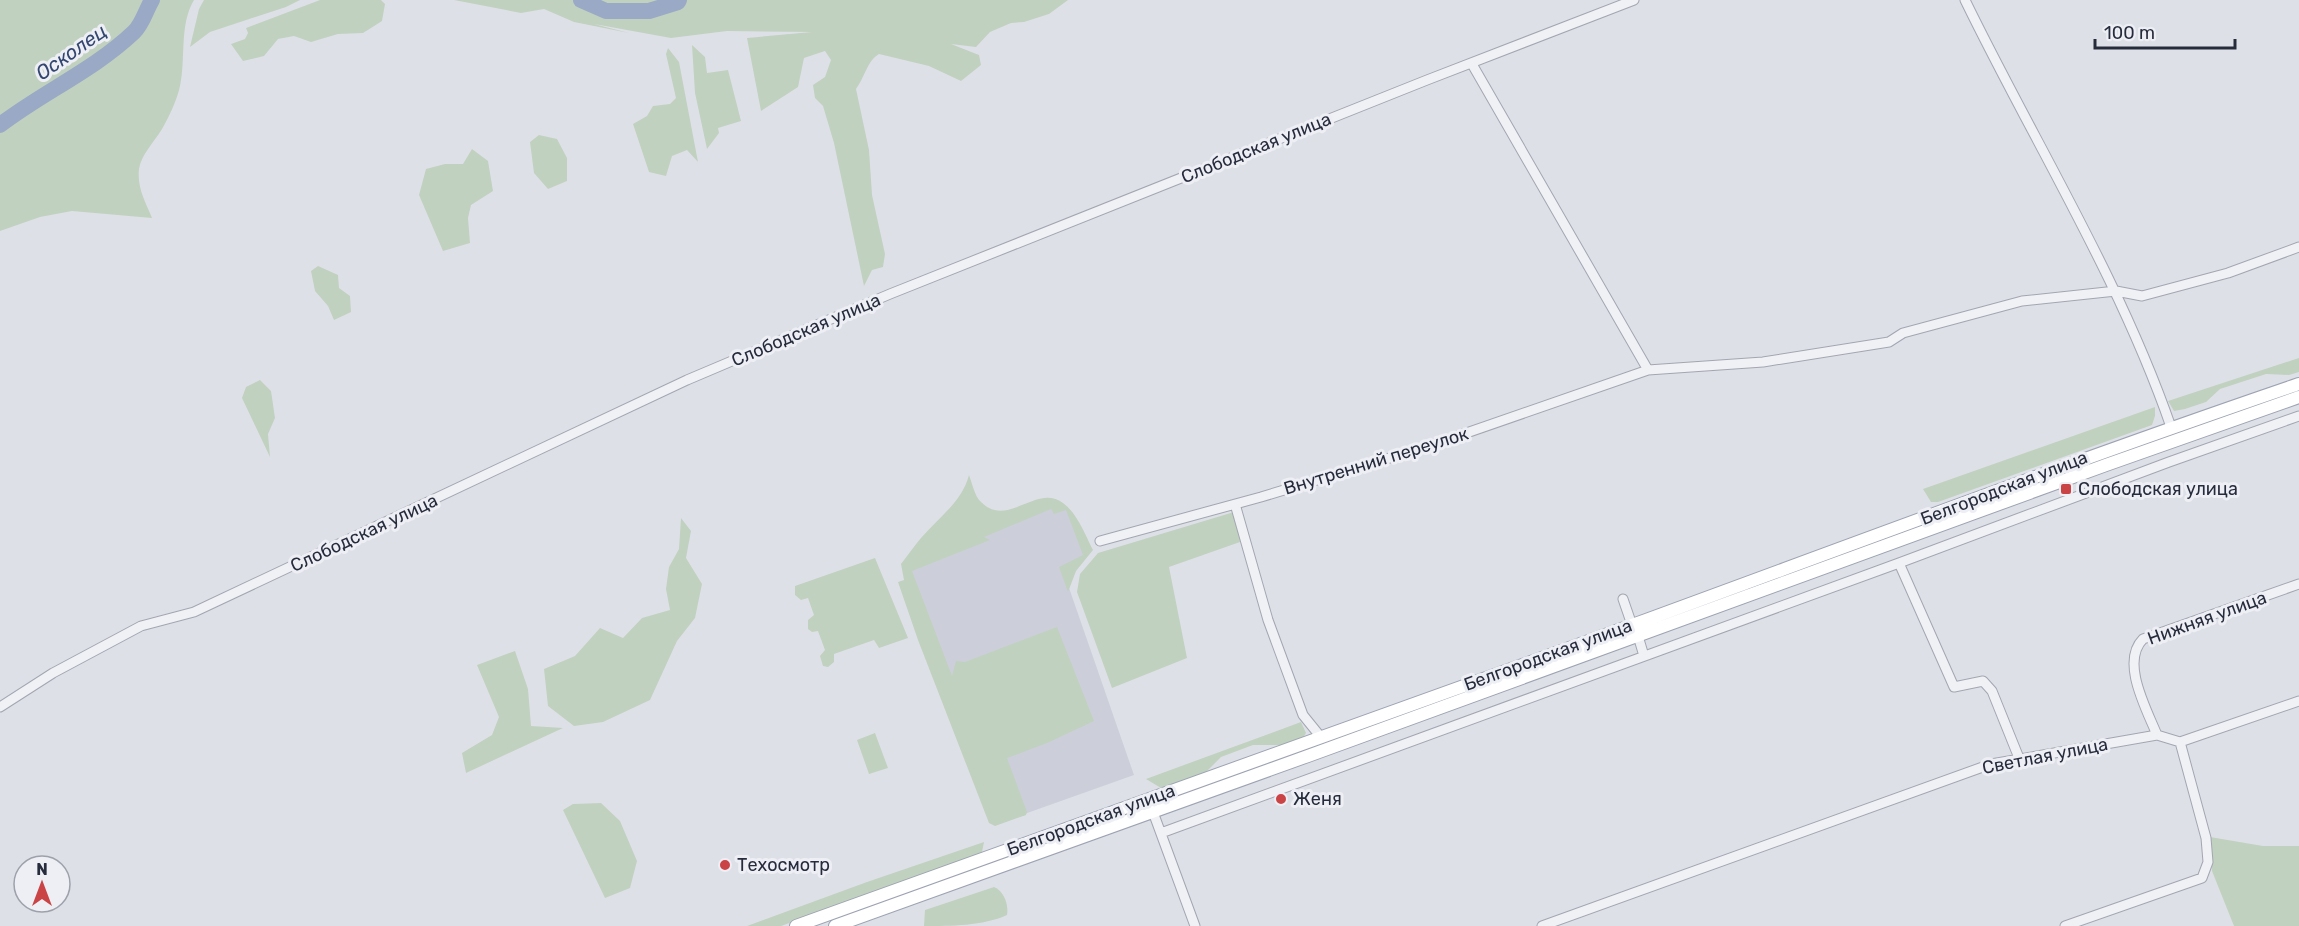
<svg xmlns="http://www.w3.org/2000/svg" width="2299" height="926" font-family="Rubik,sans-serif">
<rect width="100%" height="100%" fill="#dee0e7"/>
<path fill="#cccfd9" d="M1058,505L1070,511L1087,555L1067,582L1134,775L1002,822L902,566Z"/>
<path fill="#c1d1bf" d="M0,0H148L133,29L76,72L12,110L0,120Z
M157,0H194C179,25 186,59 180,86C177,100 169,117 162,129C154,142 141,155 139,169C137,188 145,201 152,218L72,211L40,217L0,231V129L17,116L80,78L139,34Z
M204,0H300L286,7L210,32L190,47L199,9Z
M320,0H381L385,4L382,21L363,33L338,34L311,42L294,36L278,39L264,56L243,61L231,44L245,39L248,33L246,28Z
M454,0H579L606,11L649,13L679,3L681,0H1068L1049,14L1024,22L1011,23L990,32L976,47L951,44L979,55L981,65L961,81L929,66L879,54C867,61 865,77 856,89L869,150L872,195L885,254L883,267L872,270L864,286L834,143L823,106L815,98L813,85L825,77L831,60L825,51L804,58L798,87L761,111L747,38L812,32L727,31L671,38L594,24L629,33L574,22L544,9L521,13Z
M591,0H678C652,12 617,13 591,0Z
M692,45L705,57L707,73L728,70L741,121L718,128L719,133L707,149L695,93Z
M668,48L679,62L698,162L687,150L672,156L666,176L649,172L633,124L647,116L653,106L670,104L676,98L666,54Z
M539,135L557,139L567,158V181L548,189L534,173L530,142Z
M472,149L488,161L493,191L471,205L468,218L470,243L443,251L419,195L426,169L445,164H463Z
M318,266L338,275L339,288L350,296L351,312L334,320L328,306L315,291L311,271Z
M2299,358V372L2289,375L2266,374L2220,389L2206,402L2185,409L2174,411L2168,401Z
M260,380L271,391L275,418L268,434L270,457L242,398L246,387Z
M2155,407V416L2152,425L1938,502H1931L1923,489Z
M969,475C972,483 975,496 980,501C1007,530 1036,483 1063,503C1078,514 1085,535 1093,550L1076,571L1068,592L1059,567L1083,555L1066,510L1054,514L1051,509L984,537L990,540L912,571L952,676L956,661L965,662L1057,627L1094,721L1047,743L1007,758L1027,812L1026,815L995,826L989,823L918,640L898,582L904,580L901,564C908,555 914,546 921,538C938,518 962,502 969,475Z
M1234,512L1240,542L1169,567L1187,658L1112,688L1077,592L1080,574L1098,553Z
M681,518L691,531L686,558L702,584L695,618L677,641L650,700L603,722L574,726L548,706L544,669L575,656L600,628L623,638L642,618L670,610L666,589L669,567L679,549Z
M875,558L908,638L879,648L874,640L834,654V662L828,667L823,666L820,656L825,650L818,631L812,632L808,629V620L814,615L808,598L801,600L795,595V586Z
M515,651L528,689L531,726L563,728L466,773L462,753L492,735L499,717L477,665Z
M1301,722L1306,733L1303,738L1280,745H1253L1221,757L1204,774L1161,788L1146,779Z
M875,733L888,768L869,774L857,740Z
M601,803L620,821L637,861L630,888L605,898L563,810L573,804Z
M2210,837L2263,846H2299V926H2234L2212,871Z
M984,842L982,852L975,856L781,926H747L867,882Z
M994,887C1004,891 1009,905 1007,915C983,926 951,926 924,926L925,910Z"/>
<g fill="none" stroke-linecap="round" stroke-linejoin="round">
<path stroke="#99a9c6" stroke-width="16" d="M581,0L606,11H649L678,2L679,0
M0,125C43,92 94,70 134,32C142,25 146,10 152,0"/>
<g stroke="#a3a6b1" stroke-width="11">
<path id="minor" d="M1965,0C2034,142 2119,277 2171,427
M1472,64L1648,370
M1235,504L1268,620L1303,715L1320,736
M1100,541L1261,497L1426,447L1648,370L1763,362L1889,342L1903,333L2022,301L2116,291L2142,296L2228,273L2299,247
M1899,563L1954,687L1983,681L1992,691L2019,758
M1623,599L1632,625
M1638,636L1644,656
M0,707L53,673L141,626L194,612L687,380L890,294L1427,80L1634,0
M2157,735C2147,710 2120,662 2143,639L2299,584
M2180,742L2299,701
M1153,812L1195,926
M1161,833L1899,563L2169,462L2299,416
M1542,926L1991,764L2157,735L2180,742
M2065,926L2202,878L2208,862L2206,838L2180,742"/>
</g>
<g stroke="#9da3b2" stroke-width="14">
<path id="major" d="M796,926C1076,825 1356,726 1635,624C1856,543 2076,460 2299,384
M835,926L1308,756L2106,465L2299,397"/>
</g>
<use href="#minor" stroke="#f0f1f5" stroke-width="9"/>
<use href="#major" stroke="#fff" stroke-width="12"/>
</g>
<g fill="#ca4446" stroke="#edeff5" stroke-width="2">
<rect x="2060" y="483" width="12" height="12" rx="3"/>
<circle cx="1281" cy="799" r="6"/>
<circle cx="725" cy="865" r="6"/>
</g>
<g text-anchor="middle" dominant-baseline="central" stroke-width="6" stroke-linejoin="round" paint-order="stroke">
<g font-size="18" fill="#272c3d" stroke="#edeff5">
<text transform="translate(1256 148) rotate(-22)">Слободская улица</text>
<text transform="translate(806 330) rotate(-23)">Слободская улица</text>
<text transform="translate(1376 461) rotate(-17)">Внутренний переулок</text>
<text transform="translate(2004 488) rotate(-21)">Белгородская улица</text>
<text transform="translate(364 533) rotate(-25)">Слободская улица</text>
<text transform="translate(2207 618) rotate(-20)">Нижняя улица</text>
<text transform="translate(1548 655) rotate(-20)">Белгородская улица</text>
<text transform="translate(2045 756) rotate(-11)">Светлая улица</text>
<text transform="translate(1091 820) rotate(-20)">Белгородская улица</text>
</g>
<g font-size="18" fill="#272c3d" stroke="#edeff5" text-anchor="start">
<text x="2078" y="489">Слободская улица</text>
<text x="1293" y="799">Женя</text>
<text x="737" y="865">Техосмотр</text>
</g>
<g font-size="20" font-style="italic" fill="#334670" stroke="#edeff5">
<text transform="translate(71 52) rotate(-35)">Осколец</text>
</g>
</g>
<g transform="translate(42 884)"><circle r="28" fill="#edeff5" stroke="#9ea1ab" stroke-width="1.5"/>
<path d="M0-4.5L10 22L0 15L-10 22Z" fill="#ca4446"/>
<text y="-9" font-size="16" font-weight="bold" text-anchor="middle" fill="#272c3d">N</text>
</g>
<path d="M2095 39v9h140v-9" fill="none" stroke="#272c3d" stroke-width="3"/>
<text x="2104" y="39" font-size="18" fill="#272c3d" stroke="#edeff5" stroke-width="4.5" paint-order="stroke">100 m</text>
</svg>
